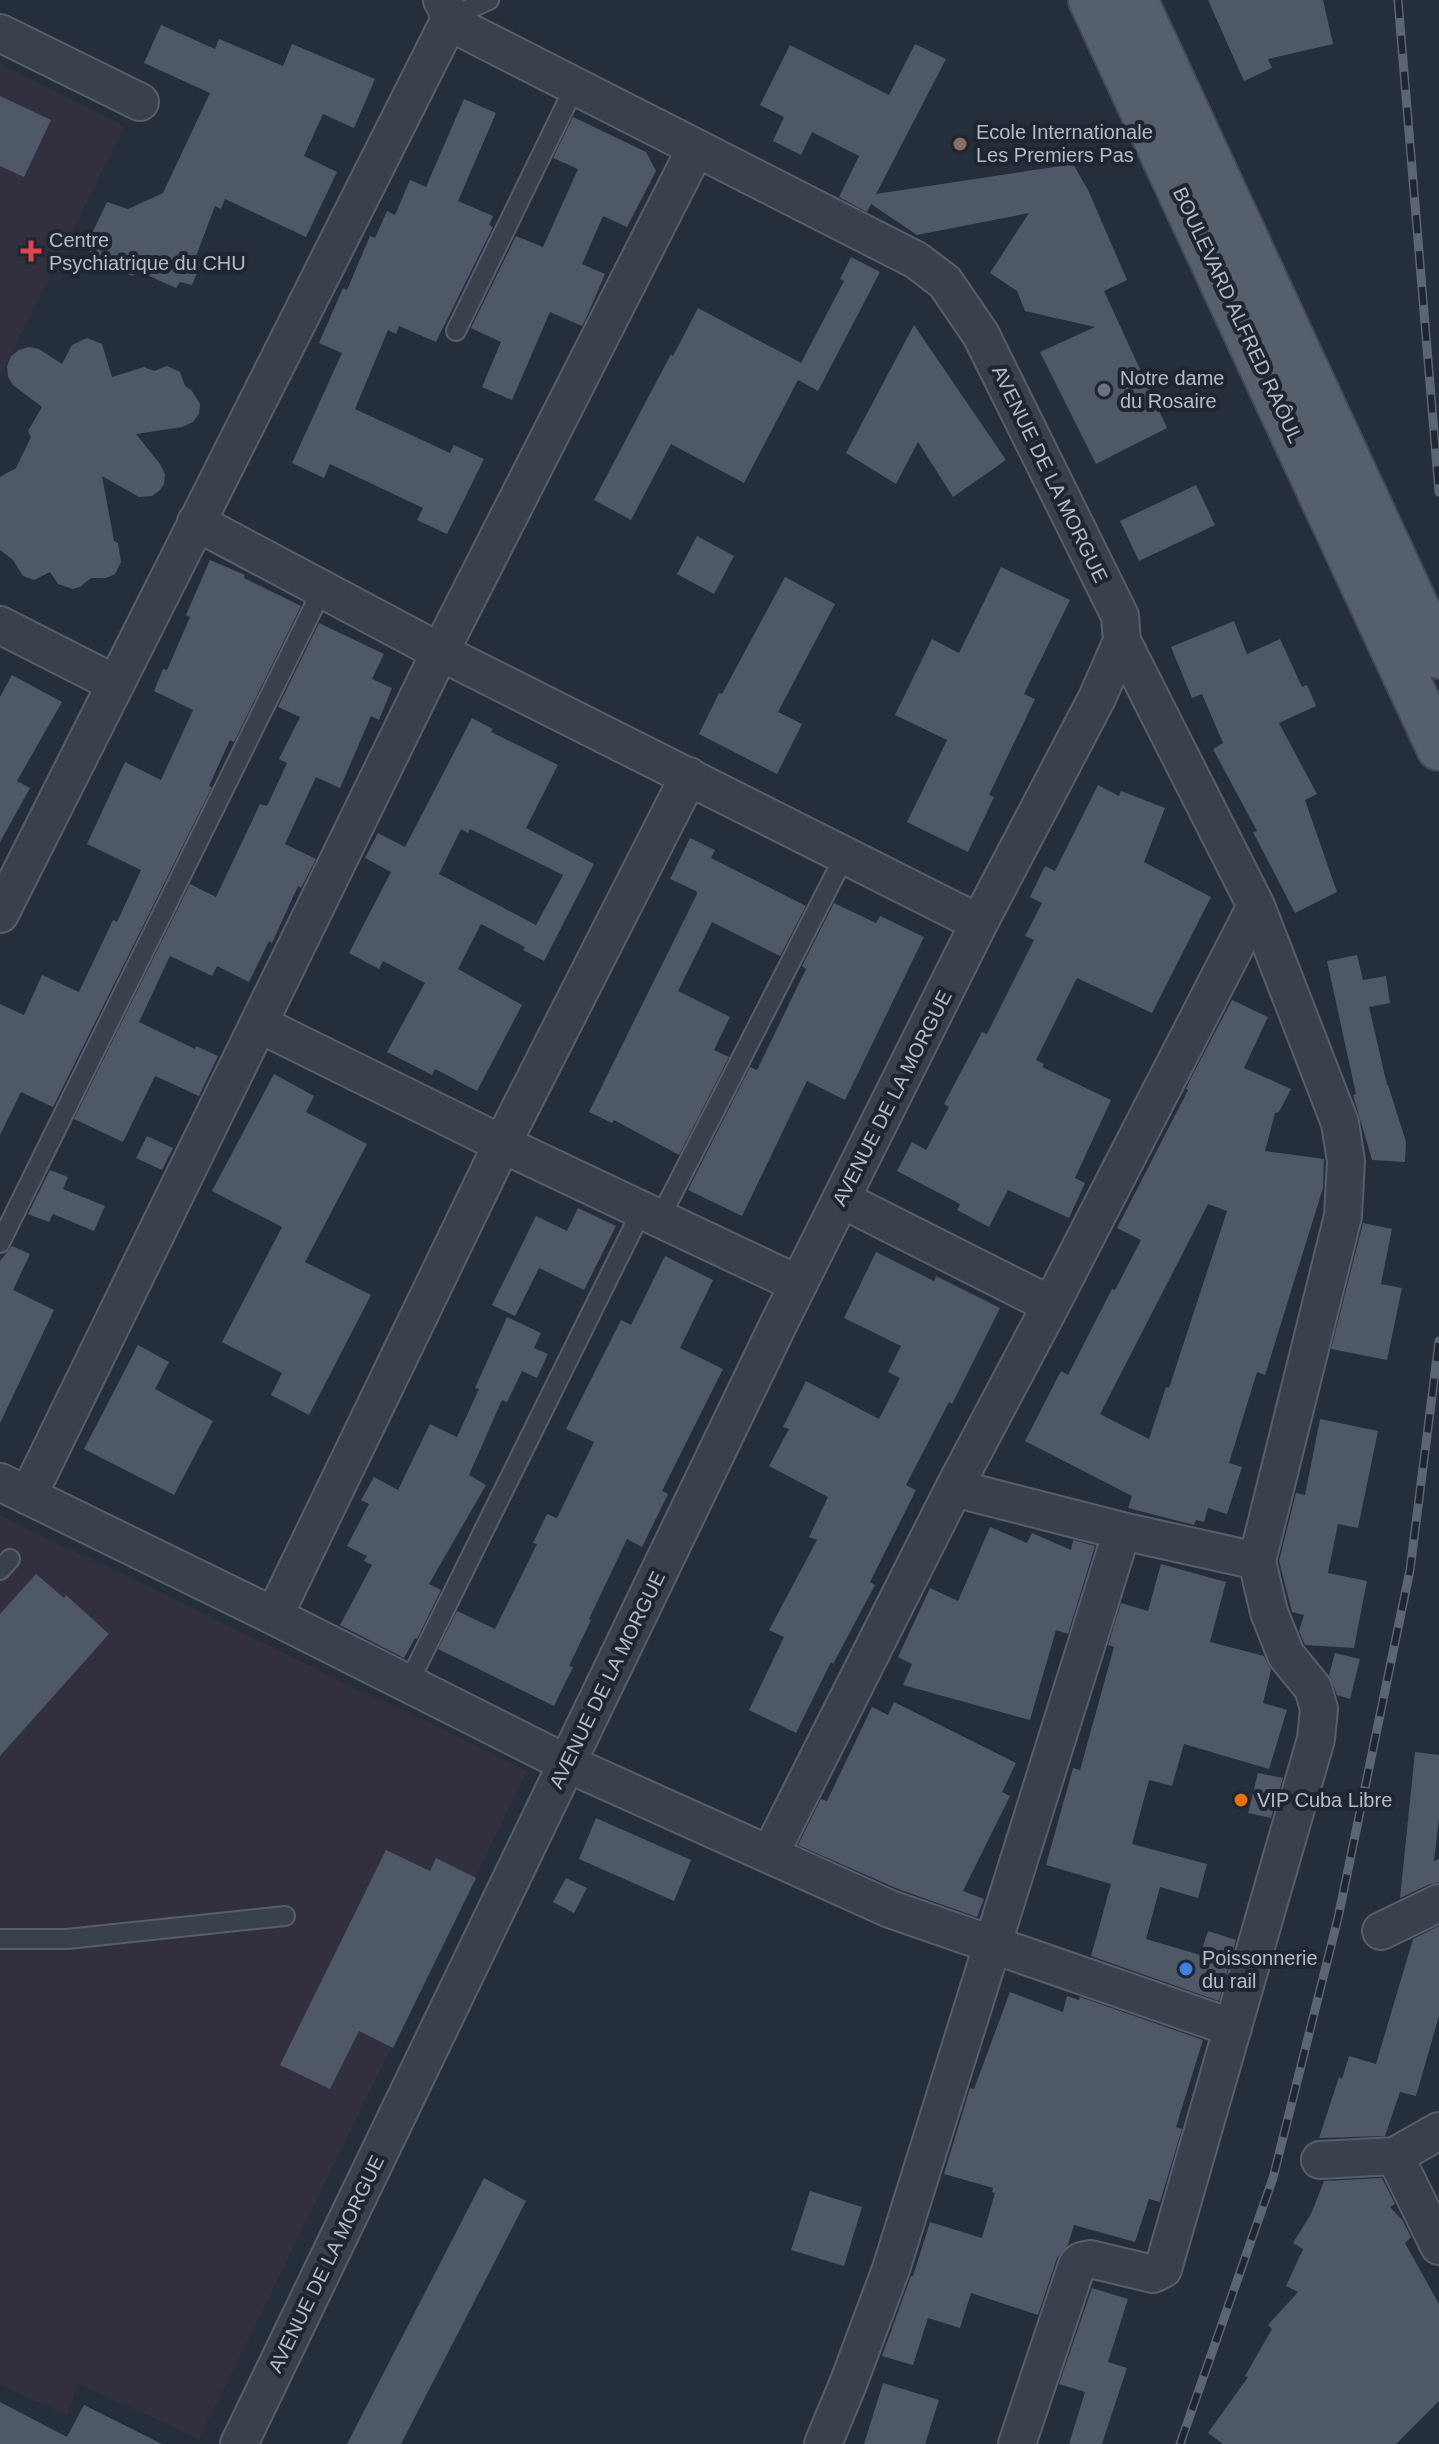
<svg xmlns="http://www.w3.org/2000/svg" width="1439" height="2444" font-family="Arial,sans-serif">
<rect width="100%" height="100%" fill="#252f3c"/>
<path fill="#32303e" d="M0,64L124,127L0,376Z
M0,1515L527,1771L199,2439L78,2383L67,2415L0,2384Z"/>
<path fill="#4e5867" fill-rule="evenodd" d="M1208,0H1323L1333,44L1268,59L1272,68L1244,81Z
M161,25L215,49L219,39L283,66L292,44L375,79L354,128L323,114L304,156L337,172L306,237L225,199L221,209L215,206L195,259L202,261L192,285L180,282L176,288L136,270L133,276L112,268L85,248L107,202L128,209L163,193L210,93L144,63Z
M915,44L946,59L876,194L1073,164L1088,190L1127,280L1104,291L1167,428L1096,464L1040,352L1095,327L1025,311L1017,291L990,273L1029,213L917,235L871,204L867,212L839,197L859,156L812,132L801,155L773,141L784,117L760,105L790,45L889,95Z
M0,96L51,120L24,177L0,166Z
M464,99L496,113L458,201L493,216L489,225L493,227L436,342L399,326L396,334L388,330L355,409L450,453L454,445L484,459L447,534L417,520L423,508L330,464L324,478L292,463L342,353L319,343L343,288L347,290L370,236L375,238L387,211L395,215L410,180L426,187Z
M573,117L646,152L656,171L627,227L603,216L582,264L605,274L587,316L582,326L550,312L512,400L482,387L501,342L471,328L516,236L543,247L578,169L553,158Z
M851,257L880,272L818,391L798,380L744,483L671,444L631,520L594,500L671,354L673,356L698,308L801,363L844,281L840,279Z
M914,325L1006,460L953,497L918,442L896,484L846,453Z
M87,338L102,344L112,377L144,367L154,371L167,366L180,372L185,386L192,391L200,404L199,414L193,422L182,427L136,434L160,464L165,474L164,484L159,491L152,496L139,497L102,476L114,541L118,543L121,562L115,574L106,578H91L80,587L73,589L58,584L50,572L34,580L23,576L13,560L0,550V477L16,468L31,437L28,431L42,407L13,385L8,377L7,366L11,356L19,350L29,347L39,349L62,364L72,345Z
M1196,485L1215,525L1139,561L1120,521Z
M697,536L734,556L714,594L677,574Z
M210,560L245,575L244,578L301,606L234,742L230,740L209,786L212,787L53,1107L21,1092L0,1135V1004L24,1015L42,975L79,992L113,920L117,922L141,870L87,844L125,762L161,780L193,710L154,691L163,669L167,670L190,617L186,615Z
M1001,567L1070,600L1024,694L1035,699L989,795L994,797L968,852L907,822L947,740L895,715L932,639L959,653Z
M785,577L835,604L778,712L802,724L777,774L699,734L719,693L722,694Z
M1234,621L1247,654L1280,639L1302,687L1307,685L1316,706L1279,723L1317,794L1305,800L1337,892L1295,913L1253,832L1257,831L1213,749L1223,743L1202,694L1192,698L1171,647Z
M319,623L384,654L372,679L392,688L379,720L371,716L340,788L316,777L285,844L316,859L301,888L298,886L272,943L269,941L249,982L217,966L212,976L170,956L139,1022L195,1049L196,1046L218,1056L199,1096L155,1076L123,1142L74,1119L190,884L216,897L260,804L267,806L287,763L279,759L300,717L278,707Z
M12,675L62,702L17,781L30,788L0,842V697Z
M472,718L493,729L491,732L558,765L526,828L594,864L544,961L523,950L525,947L481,924L458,969L522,1005L477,1091L435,1069L432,1075L387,1052L425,983L383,961L379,969L349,953L391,872L365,858L378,833L405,847ZM461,829L468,833L470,829L563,875L536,925L439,874Z
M1098,785L1119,796L1121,791L1165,808L1144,862L1211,897L1152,1013L1077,978L1036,1060L1044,1064L1042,1067L1111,1100L1075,1178L1085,1183L1069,1218L1008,1190L989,1227L957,1210L960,1204L897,1171L912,1142L926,1150L949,1107L944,1104L982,1032L987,1034L1034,940L1025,936L1042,903L1030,897L1045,866L1055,871Z
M690,838L715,850L711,858L806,906L780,956L712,922L678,991L730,1017L714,1050L729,1057L679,1155L614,1120L612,1123L589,1112L697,894L696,891L670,879Z
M834,903L876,923L880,916L924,937L845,1100L807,1081L742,1216L688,1190L750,1067L757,1070L806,969L802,966Z
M1357,955L1363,980L1386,976L1390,1003L1369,1007L1387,1085H1388L1406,1142L1405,1162L1372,1160L1353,1095L1356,1094L1327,961Z
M1232,1000L1268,1017L1244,1068L1291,1089L1279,1112L1275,1113L1265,1151L1324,1159L1323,1188L1265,1375L1257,1372L1229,1463L1242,1467L1227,1514L1208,1508L1204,1522L1196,1520L1194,1525L1128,1508L1132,1496L1025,1441L1061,1371L1068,1375L1112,1289L1115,1290L1141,1240L1117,1228L1188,1090L1186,1089L1191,1078ZM1208,1204L1227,1211L1169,1388L1166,1387L1149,1439L1100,1414Z
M274,1074L314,1096L306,1112L367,1144L305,1262L371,1295L309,1415L271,1395L282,1373L222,1342L282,1227L212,1191Z
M147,1136L173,1148L162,1170L136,1158Z
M50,1170L68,1177L63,1189L105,1206L94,1231L53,1214L49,1222L28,1214Z
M578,1208L616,1226L584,1290L539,1268L515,1316L492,1305L536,1216L567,1231Z
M1363,1223L1392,1229L1381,1284L1402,1288L1387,1360L1331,1349Z
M12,1246L30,1254L13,1290L54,1310L0,1423V1261Z
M876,1252L934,1281L936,1276L1000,1308L952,1404L949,1402L906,1485L916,1490L870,1582L875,1585L833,1664L831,1662L796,1733L749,1710L784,1637L769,1630L817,1540L809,1537L828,1497L769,1466L789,1429L783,1427L806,1381L879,1419L900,1378L888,1372L901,1346L844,1318Z
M665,1256L713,1280L680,1348L723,1369L662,1491L668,1494L642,1547L627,1539L589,1619L591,1620L569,1666L573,1667L554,1706L438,1649L457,1611L495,1629L537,1544L533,1543L547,1514L557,1518L594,1442L566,1429L621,1320L631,1325Z
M507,1317L541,1333L534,1348L548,1354L537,1378L522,1371L507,1402L502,1400L469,1475L486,1485L429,1584L441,1590L417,1639L415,1638L404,1658L340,1625L372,1565L364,1561L367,1556L347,1546L369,1504L361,1500L374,1477L398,1490L430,1424L457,1437L479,1389L475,1388Z
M138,1345L169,1362L155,1389L213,1421L174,1495L84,1449Z
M1320,1419L1378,1431L1358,1528L1338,1524L1328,1573L1367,1581L1354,1648L1305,1645L1299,1631L1304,1615L1292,1612L1279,1561L1296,1493L1305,1495Z
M990,1527L1027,1543L1032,1533L1071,1550L1073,1540L1095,1546L1068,1634L1056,1630L1030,1720L903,1685L912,1664L898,1657L930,1588L958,1601Z
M1161,1564L1226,1582L1210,1642L1264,1656L1271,1670L1263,1703L1287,1710L1269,1769L1184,1744L1172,1786L1149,1780L1132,1844L1207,1864L1198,1898L1160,1887L1146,1939L1200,1955L1208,1931L1236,1940L1219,2001L1091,1956L1111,1884L1046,1865L1073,1768L1080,1770L1114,1647L1108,1645L1121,1603L1148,1611Z
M36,1574L64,1598L66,1595L109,1634L0,1756V1614Z
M1335,1653L1360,1659L1350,1699L1337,1695L1329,1675Z
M894,1702L1016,1763L1002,1792L1010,1796L963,1891L984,1899L977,1917L898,1889L798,1845L821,1799L827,1801L872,1707L888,1715Z
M1415,1752L1439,1755V1818L1434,1861L1439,1859V1882L1430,1884L1400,1898Z
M1258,1773L1283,1778L1271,1818L1248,1813Z
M596,1818L691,1860L674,1901L579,1859Z
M386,1850L430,1871L436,1858L476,1878L393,2048L359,2031L330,2089L280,2065Z
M566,1878L587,1888L574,1913L553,1902Z
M1439,1926V2016L1416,2096L1400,2092L1385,2136L1319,2138L1339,2077L1342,2079L1349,2056L1376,2064L1413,1939Z
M1010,1992L1063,2012L1067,1996L1079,2000L1080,1997L1203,2040L1176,2127L1182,2129L1160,2202L1149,2199L1135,2242L1074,2225L1068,2245L1057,2258L1038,2315L971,2293L960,2328L928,2318L913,2365L882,2356L911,2276H913L930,2222L982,2238L995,2193L992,2192L993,2188L944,2174L970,2088L974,2089Z
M484,2178L526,2201L401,2444H347Z
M1382,2178L1395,2204L1390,2207L1403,2221L1411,2237L1405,2243L1439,2304V2401L1396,2444H1223L1208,2433L1248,2377L1245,2376L1272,2329L1268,2325L1298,2292L1286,2286L1303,2249L1293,2243L1311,2214L1324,2181Z
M810,2191L862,2207L844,2266L791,2250Z
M1092,2288L1128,2299L1108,2362L1127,2368L1102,2444H1069L1085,2392L1059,2384Z
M883,2383L939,2400L925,2444H864Z
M0,2402L67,2437L84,2405L162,2444H0Z"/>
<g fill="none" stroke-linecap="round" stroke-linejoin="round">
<g stroke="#565f6a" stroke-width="22">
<path id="service" d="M451,17L489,0
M456,331L575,86
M660,1218L845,855
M0,1243L322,590
M0,1570L10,1559
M408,1684L642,1210
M0,1939H67L285,1916"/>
</g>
<g stroke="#565f6a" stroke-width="40">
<path id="minor" d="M0,33L140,102
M196,522L440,652L979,923
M0,625L116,684
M0,914L451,17
M259,1024L502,1144L798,1284
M841,1199L1051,1305
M0,1482L274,1616L566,1763L890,1909L1233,2028
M954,1488L1122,1531L1257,1561
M28,1496L440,652L696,148
M274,1616L502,1144L689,776
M770,1854L954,1488L1051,1305L1256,906
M1381,1931L1439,1903
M1395,2156L1439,2131
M1320,2160L1395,2156L1439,2246
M239,2444L779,1323L979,923L1097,698L1122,641L1120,616L981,335L945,282L916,260L459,27L451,17L442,0
M823,2444L848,2384L891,2269L1122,1531
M1017,2444L1077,2265L1081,2261L1090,2259L1153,2274L1163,2269L1316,1739L1319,1709L1313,1688L1286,1655L1269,1612L1257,1561L1343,1216L1346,1161L1340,1123L1256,906L1122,641"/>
</g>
<g stroke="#414a55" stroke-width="48">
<path id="primary" d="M1091,0L1439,748
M1135,0L1439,656"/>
</g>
<use href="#service" stroke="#38414c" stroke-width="18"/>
<use href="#minor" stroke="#38414c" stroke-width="36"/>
<use href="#primary" stroke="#56606c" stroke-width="44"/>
<g stroke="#5b6573" stroke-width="9">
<path id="rail" d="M1398,0L1439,492
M1180,2444L1273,2178L1338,1918L1410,1570L1439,1341"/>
</g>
<use href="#rail" stroke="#1d2631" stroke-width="6" stroke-dasharray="18" stroke-linecap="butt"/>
</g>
<circle fill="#8d6e63" stroke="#1d2631" stroke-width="3" cx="960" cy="144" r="8"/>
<path fill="#e0444e" stroke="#1d2631" stroke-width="3" d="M27 239h8v8h8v8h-8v8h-8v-8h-8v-8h8z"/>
<circle fill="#6b7280" stroke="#1d2631" stroke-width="3" cx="1104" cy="390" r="8"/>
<circle fill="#e8710a" stroke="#1d2631" stroke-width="3" cx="1241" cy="1800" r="8"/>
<circle fill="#3f7fe0" stroke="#1d2631" stroke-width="3" cx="1186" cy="1969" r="8"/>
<g text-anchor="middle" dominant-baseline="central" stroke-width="8" stroke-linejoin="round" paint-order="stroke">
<g font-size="20" fill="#b4bcc7" stroke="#1d2631" text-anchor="start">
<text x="976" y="132">Ecole Internationale<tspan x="976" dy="23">Les Premiers Pas</tspan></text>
<text x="49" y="240">Centre<tspan x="49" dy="23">Psychiatrique du CHU</tspan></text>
<text x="1120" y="378">Notre dame<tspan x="1120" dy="23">du Rosaire</tspan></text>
<text x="1257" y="1800">VIP Cuba Libre</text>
<text x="1202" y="1958">Poissonnerie<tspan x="1202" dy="23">du rail</tspan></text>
</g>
<g font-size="20" fill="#b4bcc7" stroke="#1d2631">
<text transform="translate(1238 315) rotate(65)">BOULEVARD ALFRED RAÔUL</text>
<text transform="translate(1050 474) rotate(64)">AVENUE DE LA MORGUE</text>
<text transform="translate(892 1098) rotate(-63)">AVENUE DE LA MORGUE</text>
<text transform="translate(607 1680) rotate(-64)">AVENUE DE LA MORGUE</text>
<text transform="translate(326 2264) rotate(-64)">AVENUE DE LA MORGUE</text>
</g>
</g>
</svg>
